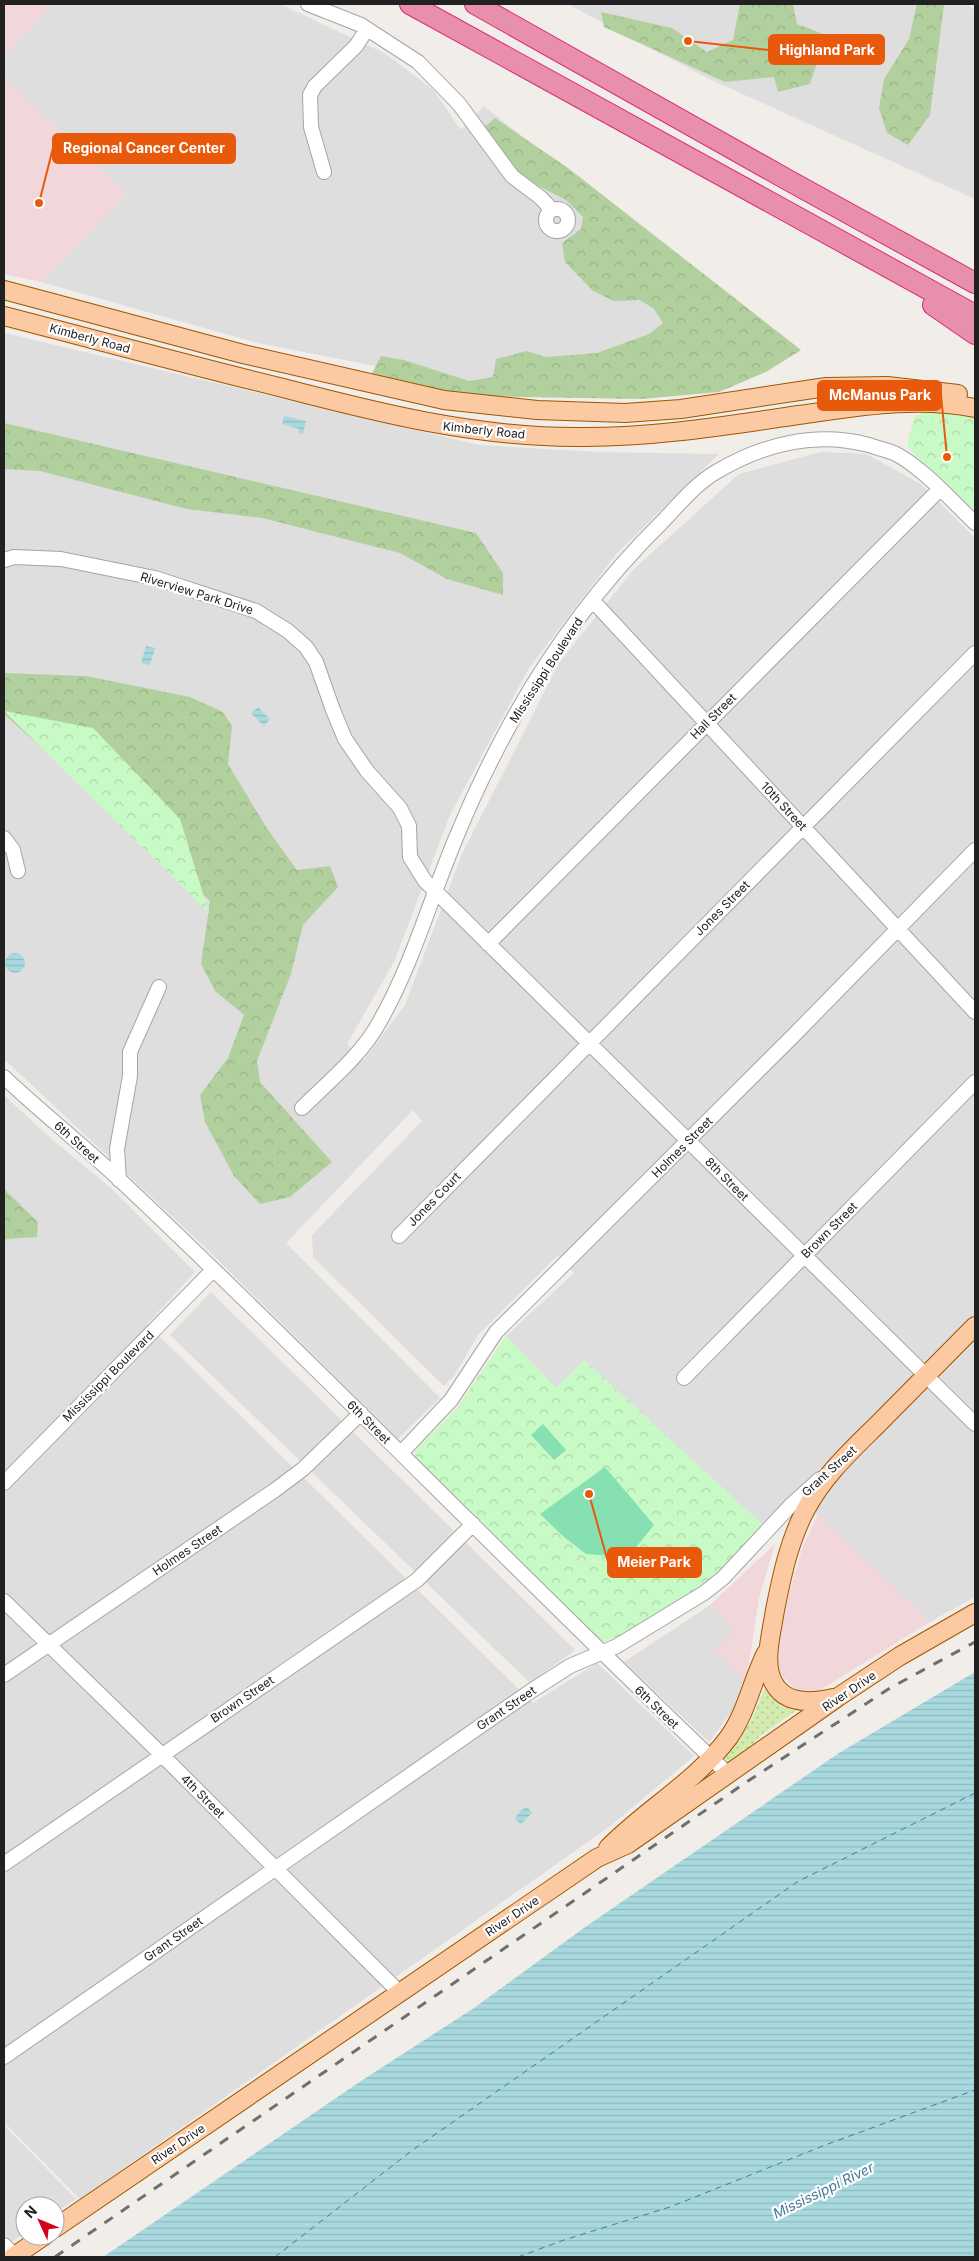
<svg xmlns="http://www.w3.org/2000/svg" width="979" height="2261" font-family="Inter,sans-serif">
<defs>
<pattern id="grass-dots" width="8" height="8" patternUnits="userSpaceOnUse" patternTransform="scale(1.25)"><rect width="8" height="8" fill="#d3ebae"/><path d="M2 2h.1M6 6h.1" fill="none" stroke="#b5c995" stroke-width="1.8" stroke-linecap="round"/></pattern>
<pattern id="forest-crowns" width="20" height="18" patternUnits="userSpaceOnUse" patternTransform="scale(1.25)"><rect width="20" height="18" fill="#b2d09d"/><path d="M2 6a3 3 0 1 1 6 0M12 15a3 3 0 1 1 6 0" fill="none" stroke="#99b287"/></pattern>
<pattern id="park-crowns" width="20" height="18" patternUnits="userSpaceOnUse" patternTransform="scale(1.25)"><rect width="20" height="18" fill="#c8fac6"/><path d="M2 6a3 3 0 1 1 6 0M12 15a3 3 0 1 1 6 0" fill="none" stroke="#acd6aa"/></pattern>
<pattern id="water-rules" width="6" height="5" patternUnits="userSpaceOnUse" patternTransform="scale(1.25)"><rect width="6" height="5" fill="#a8d9de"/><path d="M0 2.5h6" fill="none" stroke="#90babe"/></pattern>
</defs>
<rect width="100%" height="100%" fill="#f1ede8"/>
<path fill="#dfdede" d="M53,4H280L386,54L433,90L461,130L484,106L785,346L518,394L258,343L41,282L127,194L4,78V56Z
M568,4H968L975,11V199L705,77Z
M4,333L479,445L598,452L719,454L617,553L529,668L450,815L394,962L347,1044L364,1060L405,1005L462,854L559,663L634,569L739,474L821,452L866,454L921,484L975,538V1597L930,1622L794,1492L766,1528L584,1360L556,1388L506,1336L574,1273L558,1255L478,1335L454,1376L444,1386L313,1257L312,1235L422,1121L413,1110L286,1243L440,1398L398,1439L207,1249L4,1059Z
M4,1095L49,1137L112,1189L195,1272L147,1324L533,1703L597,1663L694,1756L609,1827L80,2199L4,2122Z
M211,1292L575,1650L530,1683L170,1335Z
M710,1605L735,1629L746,1682L733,1710L709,1742L624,1662Z
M4,2125L76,2199L55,2213V2206H25V2233L4,2247Z"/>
<path fill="#f1d7da" d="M4,4H53L4,56Z
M4,78L127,194L41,282L4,274Z
M818,1514L930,1622L815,1693L796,1690L774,1668L786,1603L803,1546Z
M775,1544L759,1598L746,1682L714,1651L735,1629L710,1605Z"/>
<path fill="url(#grass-dots)" d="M767,1683L801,1707L759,1737L744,1755L726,1765L723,1762L751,1721Z"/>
<path fill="url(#forest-crowns)" d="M740,4H793L797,24L826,35L810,84L778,92L774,77L725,82L604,27L601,12L672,28L707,52L733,40Z
M917,4H944L930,115L908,145L887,133L879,108L884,79L909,39Z
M495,118L568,168L801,350L766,372L719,392L641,399L471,396L371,375L381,356L404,360L469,381L493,377L496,359L527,351L546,357L597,353L649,334L663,323L654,309L640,300L614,301L593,291L565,262L562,243L581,229L583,217L566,200L535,184L507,163L482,129Z
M4,423L476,533L503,573V595L447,579L400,553L262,518L187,509L40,471L4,469Z
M4,673L86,676L190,697L223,712L232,726L228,764L266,827L297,870L330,866L338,887L303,925L291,974L257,1061L260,1082L332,1162L290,1197L260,1204L234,1176L205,1122L200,1095L228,1058L244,1015L215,991L201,964L210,901L4,714Z
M4,1189L38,1222L37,1237L7,1239L4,1241Z"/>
<path fill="url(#park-crowns)" d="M926,411L975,416V511L907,447L914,417Z
M4,711L93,728L180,819L209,913Z
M506,1336L556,1388L584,1360L766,1528C754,1540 743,1553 731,1564C711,1581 622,1644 599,1641L415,1460V1451L457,1408Z"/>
<path fill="#86e0b2" d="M543,1424L566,1450L554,1460L531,1435Z
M605,1467L654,1525L633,1551L613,1556L586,1554L564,1537L540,1514Z"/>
<path fill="url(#water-rules)" d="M284,416L306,421L303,434L299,433V429L282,424Z
M146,646L155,648L150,665L141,663Z
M258,707L270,719L264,726L251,713Z
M5 963a10 10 0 1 1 20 0a10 10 0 1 1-20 0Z
M975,1672V2257H103L361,2081L474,2008L588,1925L839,1753Z
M527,1807L532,1813L521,1824L515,1819L520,1811Z"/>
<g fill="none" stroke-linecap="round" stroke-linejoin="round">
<path stroke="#437a9a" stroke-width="1" stroke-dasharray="6 5" stroke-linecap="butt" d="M275,2257L410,2152L797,1882L975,1793
M518,2257L564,2240L670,2207L828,2144L975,2090"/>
<g stroke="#a5a5a5" stroke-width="16">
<path id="minor" d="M308,4L361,25L418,62L459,104L512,176L541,198L552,210
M324,172L311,127L310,95L315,86L356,46L367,29
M546 220a11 11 0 1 1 22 0a11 11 0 1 1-22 0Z
M4,560L14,557L61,559L155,578L256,611L288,631L306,647L316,662L333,710L345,739L367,771L400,808L409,826L410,857L425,881L975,1424
M593,601L975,1012
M4,838L13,850L18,871
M488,944L939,490
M4,1077C42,1113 83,1145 121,1181C327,1375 523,1579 728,1774
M302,1108C329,1081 362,1055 380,1021C414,961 431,896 458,833C469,806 482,778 496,751C539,666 597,586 665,519C680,503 697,483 716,472C763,444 816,431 869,445C877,448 887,450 894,453C921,466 953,502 975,523
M119,1180L117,1149L130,1076V1052L159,987
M399,1236L975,653
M684,1378L975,1082
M401,1453L451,1400L496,1332L795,1034L975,850
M4,1483L213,1270
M4,1601L161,1754L399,1992
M4,1675L275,1490L303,1469L361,1413
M4,1864L417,1580L473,1524
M4,2057L531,1691L570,1666L617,1646L704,1593L723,1578L791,1505L820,1479
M4,2245L15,2256"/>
</g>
<g stroke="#9e5600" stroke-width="20">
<path id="major" d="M4,290L243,354L444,400L537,410L625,413L681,409L826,387L887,386L958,394
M4,316C97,340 189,365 283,388C379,413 475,437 576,437C650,438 724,426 798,415C857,407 915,396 975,408
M833,1698C807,1704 779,1704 770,1674C765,1655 772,1630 775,1610C782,1575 789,1541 806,1509C824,1475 852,1450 879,1423C911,1391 943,1358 975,1326
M608,1848C646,1809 696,1782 729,1737C747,1711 752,1681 766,1653
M55,2228L597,1858L628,1844L838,1697L900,1656L975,1613
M13,2257L44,2236"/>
</g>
<g stroke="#dc287c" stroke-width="22">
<path id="highway" d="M410,4L975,315
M475,4L786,179L975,283
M933,305L975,334"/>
</g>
<use href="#minor" stroke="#fff" stroke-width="14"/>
<use href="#major" stroke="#fccaa2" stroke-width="18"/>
<use href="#highway" stroke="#e890ab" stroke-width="20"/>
<path stroke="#6f6f6f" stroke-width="3" stroke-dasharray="10 10" stroke-linecap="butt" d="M55,2257L748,1781L890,1688L975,1642"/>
</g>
<g text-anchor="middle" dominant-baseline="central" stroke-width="4.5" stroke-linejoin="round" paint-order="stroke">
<g font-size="12" fill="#212121" stroke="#fff">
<text transform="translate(90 338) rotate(15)">Kimberly Road</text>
<text transform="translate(484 430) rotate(6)">Kimberly Road</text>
<text transform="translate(197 593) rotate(17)">Riverview Park Drive</text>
<text transform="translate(546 670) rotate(-57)">Mississippi Boulevard</text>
<text transform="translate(713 716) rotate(-45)">Hall Street</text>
<text transform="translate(784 806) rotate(47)">10th Street</text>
<text transform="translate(722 908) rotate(-45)">Jones Street</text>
<text transform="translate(77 1142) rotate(42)">6th Street</text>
<text transform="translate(682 1147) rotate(-45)">Holmes Street</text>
<text transform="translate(727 1179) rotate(45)">8th Street</text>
<text transform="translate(434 1199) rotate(-46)">Jones Court</text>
<text transform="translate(829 1230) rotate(-45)">Brown Street</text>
<text transform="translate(108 1376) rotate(-45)">Mississippi Boulevard</text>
<text transform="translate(369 1422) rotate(45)">6th Street</text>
<text transform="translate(829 1471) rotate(-42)">Grant Street</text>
<text transform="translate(187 1550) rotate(-34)">Holmes Street</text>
<text transform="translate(849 1691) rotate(-34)">River Drive</text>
<text transform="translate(242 1699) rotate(-34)">Brown Street</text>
<text transform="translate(657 1707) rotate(44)">6th Street</text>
<text transform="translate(506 1708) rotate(-34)">Grant Street</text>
<text transform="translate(203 1796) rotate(45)">4th Street</text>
<text transform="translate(512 1916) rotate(-34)">River Drive</text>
<text transform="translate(173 1939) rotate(-35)">Grant Street</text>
<text transform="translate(178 2144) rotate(-34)">River Drive</text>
</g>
<g font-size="14" font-style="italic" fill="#437a9a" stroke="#fff">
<text transform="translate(823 2190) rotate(-26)">Mississippi River</text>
</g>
</g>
<path fill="none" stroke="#e8590c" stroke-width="2" d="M688 41L769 50M39 203L53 148M947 457L941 395M589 1494L608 1562"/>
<g fill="#e8590c" stroke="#fff" stroke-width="2">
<circle cx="688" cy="41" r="5"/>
<circle cx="39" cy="203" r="5"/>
<circle cx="947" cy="457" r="5"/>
<circle cx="589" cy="1494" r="5"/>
</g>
<g fill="#e8590c" stroke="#e8590c" stroke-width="2">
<rect x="769" y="35" width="115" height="29" rx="5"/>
<rect x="53" y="134" width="182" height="29" rx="5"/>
<rect x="818" y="381" width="123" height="29" rx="5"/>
<rect x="608" y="1548" width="93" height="29" rx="5"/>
</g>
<g font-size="14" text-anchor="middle" font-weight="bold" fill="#fff">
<text x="827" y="55">Highland Park</text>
<text x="144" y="153">Regional Cancer Center</text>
<text x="880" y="400">McManus Park</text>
<text x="654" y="1567">Meier Park</text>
</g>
<rect width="979" height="2261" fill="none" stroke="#212121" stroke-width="10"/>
<g transform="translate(40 2221) rotate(314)"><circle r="24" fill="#ffffff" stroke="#a6a6a6"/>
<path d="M0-4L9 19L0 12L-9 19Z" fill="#d2001a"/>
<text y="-8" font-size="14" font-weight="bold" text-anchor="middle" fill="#212121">N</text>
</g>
</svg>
